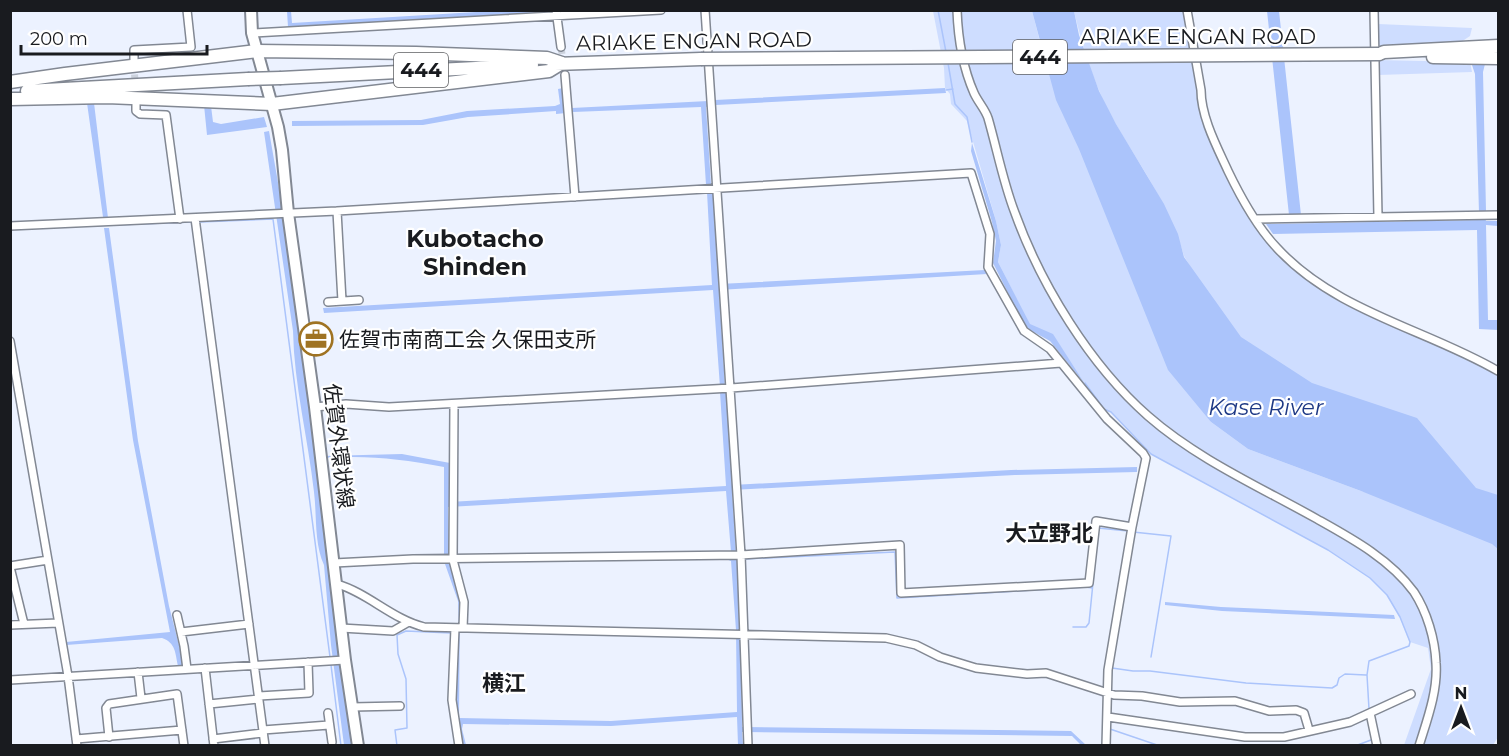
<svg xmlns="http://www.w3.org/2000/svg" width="1509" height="756" font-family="Montserrat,'Noto Sans JP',sans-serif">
<rect width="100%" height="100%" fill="#ecf2ff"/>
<path fill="#ceddff" d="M933,11H1032L1043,53L1211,422L1248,449L1361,491L1427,510L1498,539V737L1493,745H1404L1431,669L1428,648L1410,642L1400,617L1387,595L1370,578L1328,550L1151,454L1111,412L1104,409L1085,384L1053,335L1030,325L998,262L1001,245L996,221L967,121L951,104L950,94L945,88L944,68Z
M1074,11H1184L1217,155L1236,195L1273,249L1298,274L1345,305L1490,368L1498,374V503L1283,425L1184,256C1171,208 1142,169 1117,126C1096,91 1083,50 1074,11Z
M1378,24L1472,28L1470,36L1458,44L1379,48Z
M1377,60L1470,62L1472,72L1378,75Z"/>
<path fill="#abc4fb" d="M287,11H291L292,23L493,11H553V13L548,12L288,27Z
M1032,11H1074L1079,35L1099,91L1116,124L1164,204L1178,234L1184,257L1241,337L1312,383L1417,418L1476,488L1498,495V549L1492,544L1361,491L1248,449L1211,422L1168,370L1079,149L1056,100Z
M1267,11H1279L1301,215H1289Z
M1485,64L1483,72L1486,211L1479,213L1475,74L1472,65Z
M563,88L566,113L556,114V111L468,117L423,125L292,126V121L421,120L467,111L555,106L560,104L558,89Z
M945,88L946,93L716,105L715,100Z
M708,101L709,106L706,107L711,185H706L701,107L573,112L572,108Z
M87,103H94L108,218L103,217Z
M204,105L211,106L213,122L221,124L264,117L267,127L207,135Z
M269,131L283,211L282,217L284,218L331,576L339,665L342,672L352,745H344L331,645L324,565C314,543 317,516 314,492C308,438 294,385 293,331L264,132Z
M972,143L996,221L1001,245L998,262L1030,324L1053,334L1085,384L1050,341L1030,330L1023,323L993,263L996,241L992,222L971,151Z
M713,191L719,284L985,270L987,274L719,290L725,386L720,387L713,290L324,313L323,308L712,285L707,192Z
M1479,218H1485L1486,221H1498V226L1486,225L1488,320H1498V330L1479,329L1477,230L1273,234L1266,224L1478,220Z
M104,228H109L138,441L169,606L184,665L178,666C175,653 176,643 162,638L66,645V642L170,632L133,440Z
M720,392H726L732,485L1011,470L1137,467V472L1015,475L732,490L736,551L731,552L726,491L448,507L449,557L448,558L451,564L460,600L459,718L611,721L737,712L736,630L731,561L726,559L737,558L741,630L742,727L1071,731L1086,745H1081L1072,736L744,732H742L743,745H738L737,717L611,726L463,724L462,729L466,745H463L456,718L455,703L459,631L458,601L445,564L447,563L446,558L444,557V467C400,459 369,455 325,458L324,456L402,454L450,463L449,502L726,486Z
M1165,602L1221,607L1394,615L1395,619L1222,611L1165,605Z"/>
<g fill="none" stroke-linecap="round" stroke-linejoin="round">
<path stroke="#abc4fb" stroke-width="1.5" d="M938,10L946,52
M948,63L955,104L967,117L972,142
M946,90L953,89
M200,222L273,219L330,657
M62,227L192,222
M1085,383L1104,409L1111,412L1151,454L1328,550L1370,578L1387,595L1400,617L1410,642L1409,646L1369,661L1367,675L1369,709
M1098,528L1128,531
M1133,532L1171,536L1151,657
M744,559L895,552L897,598L1086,587L1092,588
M1073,627H1086L1089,623L1095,563
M331,665L341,746
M1111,683L1112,668L1133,671H1150L1246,683L1332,688L1337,685L1339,678L1345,674L1366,675
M1110,721V729L1160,746
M397,746L395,730L407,728L406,679L398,654L397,635L406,631L451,633
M1355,746L1371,740"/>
<path stroke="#ccd2dd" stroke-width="7" stroke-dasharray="7 3.5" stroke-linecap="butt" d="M561,47L565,75
M134,64L136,101"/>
<g stroke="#828893" stroke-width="10">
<path id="minor" d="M556,10L561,47
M705,10L741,555L748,746
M957,10C958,38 963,68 974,93C978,102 985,109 988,118C997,149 1003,182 1015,213C1041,285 1090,365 1148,416C1197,459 1260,487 1317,519C1351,538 1390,559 1414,592C1427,612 1435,639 1436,663C1438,691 1427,720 1419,746
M1187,10L1201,90C1201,117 1217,147 1228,171C1241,198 1257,227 1277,248C1336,312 1426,329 1498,371
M1374,10L1378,217
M252,33L661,10
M134,62V50L191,47L187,10
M565,75L575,197
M136,101V111L140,114L166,115L180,219
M337,211L342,301
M195,218L265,746
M1256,219L1498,215
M10,226L337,211L971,173L990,234L988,267L1024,331L1050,349L1107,419L1143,453L1146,458L1132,527L1108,670L1106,746
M328,302L359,300
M10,341L68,676L77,746
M454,404L453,560L464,602L463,628
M315,407L346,404L389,407L731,388L1061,363
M334,563L413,559L741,555L900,545L901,593L1089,583L1096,521L1132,527
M10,566L48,560
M10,567L24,624
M337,584C368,593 392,619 424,627L886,638L916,645L940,657L976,668L1027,674L1046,673L1114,695L1142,696L1180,702L1235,701L1269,711L1296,710L1304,713L1309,730
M177,615L184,646L187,669
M10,625L58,623
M341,628L393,631L407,623
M455,628L452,700L459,746
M181,632L249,624
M205,668L214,746
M138,672L141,698
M10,680L345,660
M259,696L309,693L308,662
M209,704L259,699
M352,707L400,706
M328,713L332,742
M1370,713L1377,746
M1108,717L1245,737H1284L1350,722L1411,694
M263,730L329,725
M109,737L106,708L109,704L177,694L184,746
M76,739L182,730
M213,739L263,733"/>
</g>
<g stroke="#828893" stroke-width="14">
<path id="primary" d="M251,10L252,33L278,127L282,150L288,213L315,407L345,660L358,746"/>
</g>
<g stroke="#828893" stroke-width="15">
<path id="motorway" d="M1379,54L1384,52L1498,46
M1433,57L1498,58
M555,64L701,59
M281,78L532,65
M10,82L65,74L257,51L416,53L547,58L562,63
M27,91L248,79
M10,99L107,97L272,104L549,71L562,63"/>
</g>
<use href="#minor" stroke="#fff" stroke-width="7"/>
<use href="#primary" stroke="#fff" stroke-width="10"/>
<use href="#motorway" stroke="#fff" stroke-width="12"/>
<g stroke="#828893" stroke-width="15" stroke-linecap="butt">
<path id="motorway-bridge" d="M701,59L1379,54
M248,79L281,78"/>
</g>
<use href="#motorway-bridge" stroke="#fff" stroke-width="12"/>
</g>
<defs>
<g id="office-ring" transform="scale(1.725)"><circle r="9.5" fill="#fff" stroke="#9f7323" stroke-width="1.5"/><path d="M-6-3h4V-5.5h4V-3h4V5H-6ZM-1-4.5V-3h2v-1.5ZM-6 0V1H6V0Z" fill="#9f7323"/></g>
</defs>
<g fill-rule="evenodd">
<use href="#office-ring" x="316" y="339"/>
</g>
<g text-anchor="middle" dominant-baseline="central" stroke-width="4.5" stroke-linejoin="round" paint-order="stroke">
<g fill="#fff" stroke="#5e5f62" stroke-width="1.5">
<rect x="1013" y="40" width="54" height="34" rx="4.5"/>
<rect x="394" y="53" width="54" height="34" rx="4.5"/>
</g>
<g font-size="20" font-weight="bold" fill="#191b1f">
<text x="1040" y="57">444</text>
<text x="421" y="70">444</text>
</g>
<g font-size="21" fill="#191b1f" stroke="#fff">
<text x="1198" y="36">ARIAKE ENGAN ROAD</text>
<text transform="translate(694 41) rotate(-1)">ARIAKE ENGAN ROAD</text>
<text transform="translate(339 446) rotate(83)">佐賀外環状線</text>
</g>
<g font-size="21" fill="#191b1f" stroke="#fff" text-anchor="start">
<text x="339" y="339">佐賀市南商工会 久保田支所</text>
</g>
<g font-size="22" font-style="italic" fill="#1e3985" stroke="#fff">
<text x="1266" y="407">Kase River</text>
</g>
<g font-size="22" font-weight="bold" fill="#191b1f" stroke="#fff">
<text x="1049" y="533">大立野北</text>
<text x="504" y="683">横江</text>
</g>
<g font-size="24" font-weight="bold" fill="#191b1f" stroke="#fff">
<text x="475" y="238">Kubotacho<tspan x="475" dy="28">Shinden</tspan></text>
</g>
</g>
<rect width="1509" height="756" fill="none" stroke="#191b1f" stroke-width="24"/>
<g transform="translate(1461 708)" stroke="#ffffff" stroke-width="4.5" paint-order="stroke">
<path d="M0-4.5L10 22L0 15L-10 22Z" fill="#191b1f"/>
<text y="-9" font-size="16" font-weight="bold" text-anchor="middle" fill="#191b1f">N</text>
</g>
<path d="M21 45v9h186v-9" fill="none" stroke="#191b1f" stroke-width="3"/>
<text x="30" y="45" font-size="18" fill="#191b1f" stroke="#ffffff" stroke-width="4.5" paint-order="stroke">200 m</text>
</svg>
